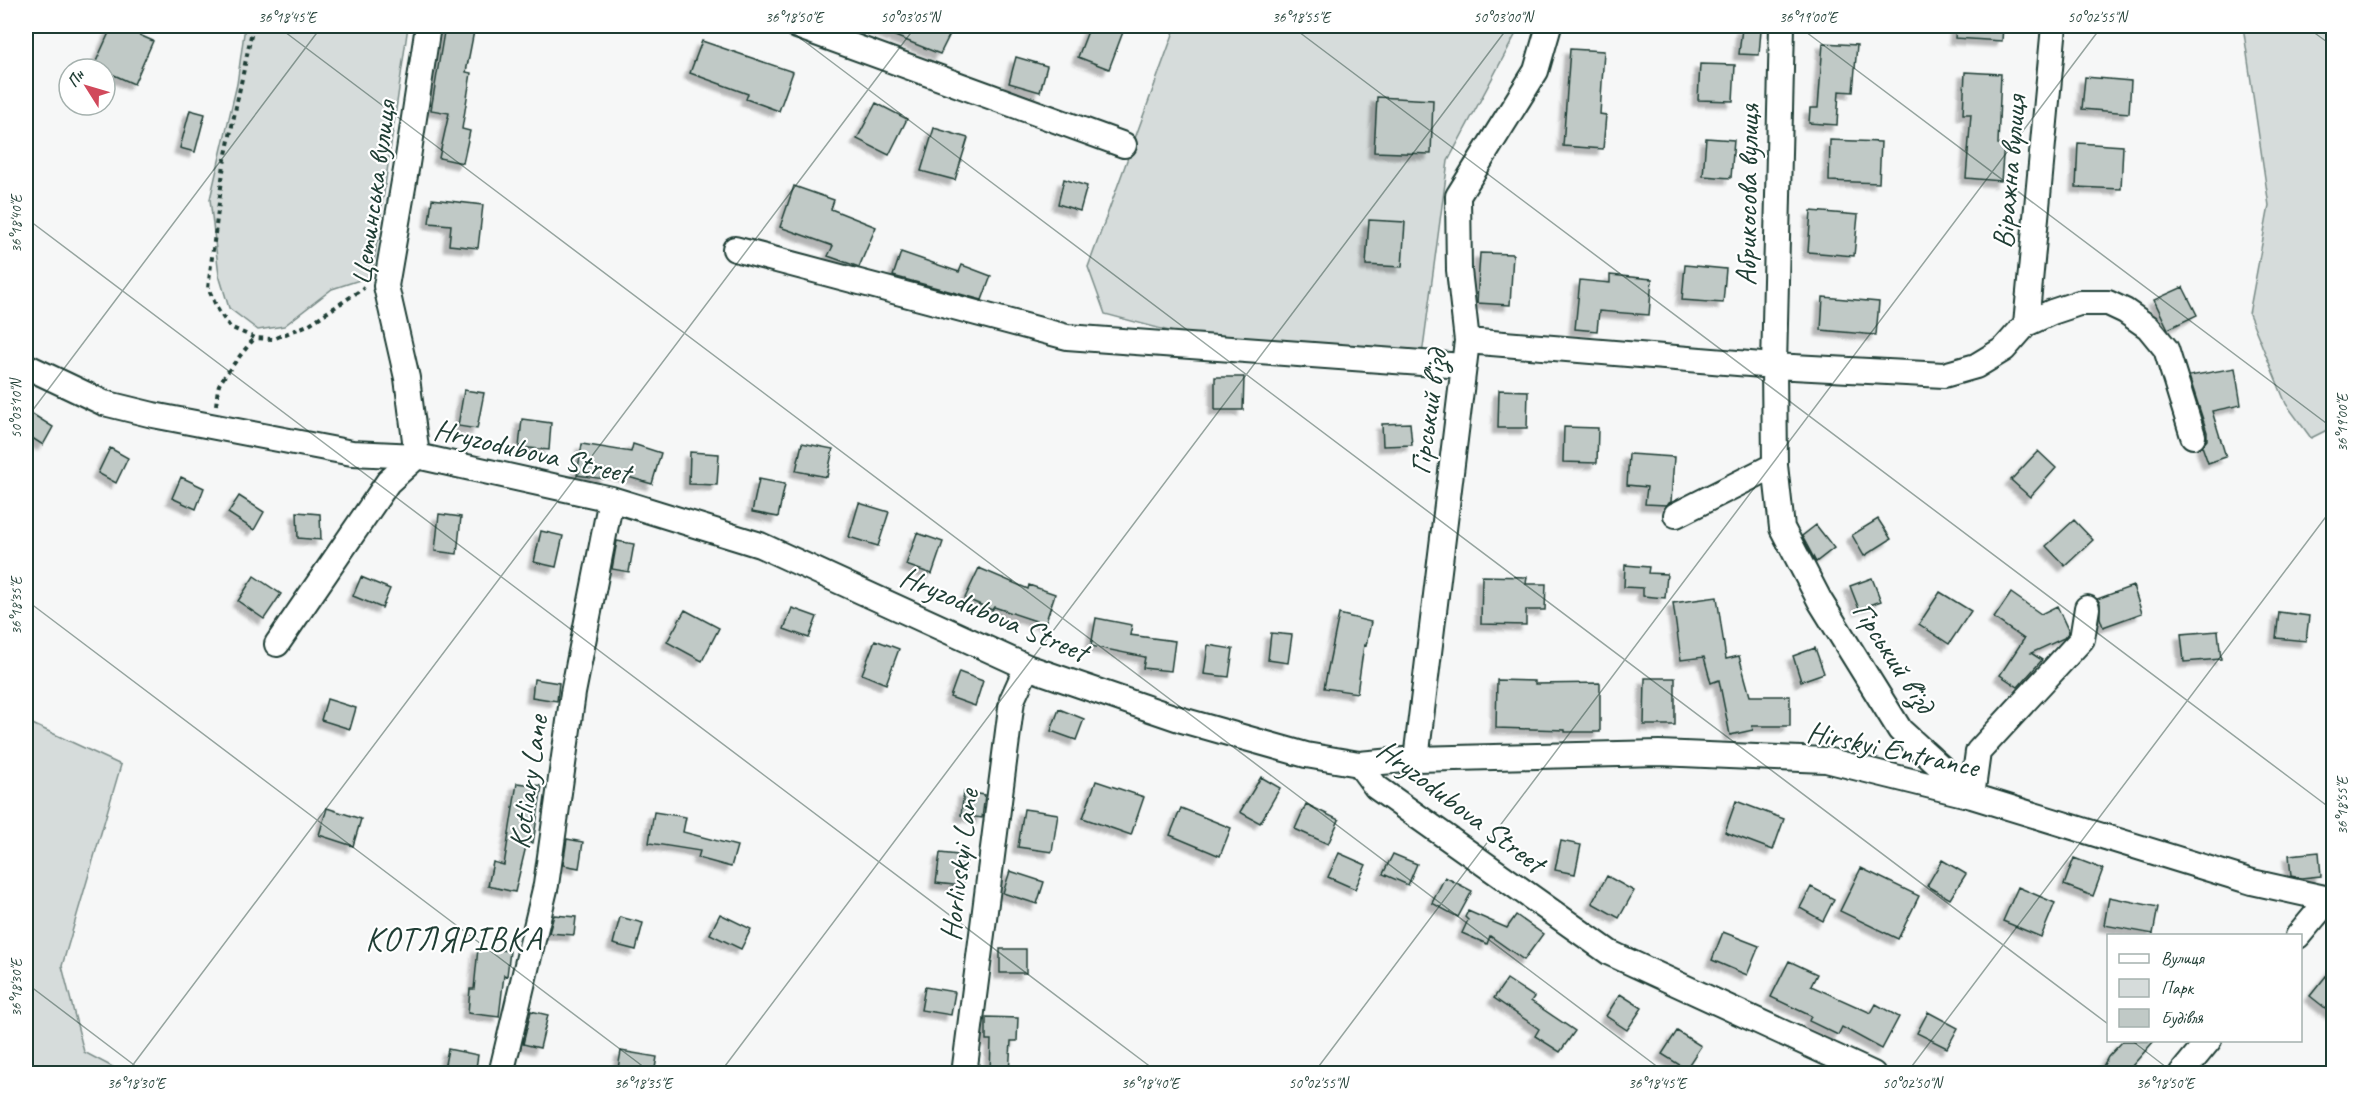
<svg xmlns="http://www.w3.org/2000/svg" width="2359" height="1099" font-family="Caveat,sans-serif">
<defs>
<filter id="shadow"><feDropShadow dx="-5.5" dy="5.5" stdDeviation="1.5" flood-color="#0004"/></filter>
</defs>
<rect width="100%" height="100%" fill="#f6f7f7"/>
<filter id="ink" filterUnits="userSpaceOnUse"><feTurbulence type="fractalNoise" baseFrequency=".0167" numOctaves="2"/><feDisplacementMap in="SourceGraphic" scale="12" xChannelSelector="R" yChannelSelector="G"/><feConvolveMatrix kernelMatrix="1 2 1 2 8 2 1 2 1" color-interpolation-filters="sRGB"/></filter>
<g filter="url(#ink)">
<path fill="#d6dcdb" stroke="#7a8c88" stroke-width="1.5" d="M245,26H408L372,276L332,289L284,326L258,330L229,308L219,275L210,199L237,84Z
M1176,26H1520L1448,161L1422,355L1252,353L1105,314L1088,267Z
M2243,26H2333V427L2311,438L2286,404L2249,314L2269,206Z
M26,721L121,765L62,966L84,1052L124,1073H26Z"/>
<path fill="#c0c9c6" stroke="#1f3d34" stroke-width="1.5" filter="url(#shadow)" d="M112,26H119L153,41L134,84L94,66Z
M445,26H475L466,72L471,73L462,129L470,131L463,163L439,158L449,113L431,110Z
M870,26H954L940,54Z
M1090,26H1106L1123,32L1109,69L1078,57Z
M1956,26H2003L2002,41L1955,38Z
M1742,28L1761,30L1759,55L1739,54Z
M702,41L793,72L779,111L746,99L748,94L690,73Z
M1823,43L1857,45L1853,92L1839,91L1837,125L1809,123L1810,108H1818Z
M1570,49L1604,51L1600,114L1606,115L1603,149L1563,146Z
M1016,57L1047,66L1040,92L1009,83Z
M1700,64L1735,65L1733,101L1698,100Z
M1965,72L2001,74L1998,144H2004L2001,181L1966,178L1971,114H1963Z
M2085,77L2131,81L2129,113L2082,109Z
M1377,97L1433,100L1431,154L1374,152Z
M876,103L907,119L889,155L857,139Z
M190,110L205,114L195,152L180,148Z
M934,128L968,138L955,180L921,171Z
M1706,138L1734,140L1731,178L1703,176Z
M1830,140L1881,142L1879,183L1829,181Z
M2078,143L2123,146L2121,189L2076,187Z
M1064,179L1087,186L1080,211L1058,204Z
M794,186L834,200L831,209L876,227L859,267L828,256L833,246L780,227Z
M432,199L483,205L478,248L449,245L451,225L429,223Z
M1811,211L1858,215L1854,256L1808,252Z
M1369,220L1405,222L1402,267L1366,265Z
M901,252L959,272L962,265L991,276L982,300L893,276Z
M1480,253L1513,254L1510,305L1477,303Z
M1685,265L1726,269L1723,303L1682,300Z
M1610,275L1652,279L1649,315L1599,311L1597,331L1575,329L1580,280L1610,283Z
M2183,287L2197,315L2168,329L2154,300Z
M1823,297L1879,302L1876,335L1821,330Z
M2235,368L2241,405L2212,411L2226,457L2208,463L2202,446L2207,440V432L2189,376Z
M1215,377H1244L1243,410H1215Z
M464,390L484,393L477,429L458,426Z
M1499,390L1528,391L1527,428H1498Z
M26,410L53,427L43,445L26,434Z
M522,419L551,423L549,450L519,447Z
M1410,423L1412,445L1383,446L1382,424Z
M1564,427L1598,428L1597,463L1563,462Z
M802,443L833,449L827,477L796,471Z
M582,444L631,452L633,444L661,453L652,484L605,470L604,479L577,475Z
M110,448L128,458L116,483L98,473Z
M2038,451L2056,468L2030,497L2011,480Z
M690,452L719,454L717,485L689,484Z
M1629,454L1674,457L1671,502L1666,505L1645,504L1647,487L1627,485Z
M181,477L204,488L196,509L172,498Z
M759,479L785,484L778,517L752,512Z
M239,496L264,512L254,530L228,513Z
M859,503L889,512L878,546L849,537Z
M297,512L320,514L321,540L298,538Z
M439,514L461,517L457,554L435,551Z
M1878,519L1891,539L1864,556L1852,535Z
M2074,520L2093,540L2065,566L2046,546Z
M1816,525L1834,548L1816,562L1802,536Z
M541,531L563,536L556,567L534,562Z
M917,533L943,542L932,574L906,565Z
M617,541L634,544L629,572L612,569Z
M1625,565L1649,567L1648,573L1667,574L1665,598L1643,596V588L1624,587Z
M979,568L1028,589L1029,585L1055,594L1045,624L994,607L992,610L965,598Z
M254,576L281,594L264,619L238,601Z
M1482,576L1527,577L1526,584H1546L1545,610H1526V625L1481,624Z
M361,577L390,589L382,608L353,596Z
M1872,578L1881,601L1859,609L1850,586Z
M2133,586L2142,613L2103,627L2100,618V603L2097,599Z
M1940,592L1971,611L1949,644L1919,624Z
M2011,593L2041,614L2057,606L2069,632L2064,638L2031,653L2042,660L2018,687L2000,675L2024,639L1994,618Z
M1717,597L1726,659L1739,656L1750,696H1790V726H1752L1753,730L1730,735L1719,680L1711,683L1704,657L1681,660L1673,603Z
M792,608L817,617L809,638L784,629Z
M685,610L719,628L702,661L667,642Z
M2279,612L2309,616L2306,641L2276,638Z
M1339,614L1371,622L1366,646L1364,645L1357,693L1324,688Z
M1096,618L1132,625L1130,635L1175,641L1171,671L1143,668L1145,657L1091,646Z
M2218,631L2221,659L2184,662L2181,634Z
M1271,633L1292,635L1288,663L1268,660Z
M875,640L899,649L886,684L862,674Z
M1208,645L1233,649L1229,677L1204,674Z
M1815,648L1824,673L1801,681L1793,656Z
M959,672L983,681L975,706L950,697Z
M1645,678H1675V725H1644Z
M534,679L559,683L557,701L532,697Z
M1497,680L1535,681V684L1600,683V732H1565V730L1496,728Z
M327,699L356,708L350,729L321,720Z
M1059,709L1084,719L1076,740L1051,731Z
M1261,777L1280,788L1260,823L1240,812Z
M1096,781L1144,797L1131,835L1083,818Z
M517,783L542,786L533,843L527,842L515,892L488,886L493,862L504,865Z
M964,792L985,795L982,818L961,815Z
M1736,801L1784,819L1773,850L1725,832Z
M1306,804L1339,820L1328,844L1295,829Z
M327,808L361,819L353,846L319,835Z
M1181,808L1231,828L1220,856L1170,835Z
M1024,809L1058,814L1052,852L1018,847Z
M654,812L686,817L683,832L737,846L731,867L698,858L700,851L649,843Z
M567,839L583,842L579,868L563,865Z
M1561,841L1581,845L1575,874L1555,870Z
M2319,852L2321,876L2301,878L2291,876L2289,855Z
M940,853L967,856L963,886L936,883Z
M1339,853L1366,865L1355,889L1328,877Z
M1393,854L1417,864L1408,885L1383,874Z
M2074,858L2103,869L2093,896L2064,885Z
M1942,860L1966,874L1950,899L1927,886Z
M1861,868L1919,896L1898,939L1840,911Z
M1010,871L1044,882L1037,904L1003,893Z
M1607,876L1634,891L1619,918L1592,903Z
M1445,877L1472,891L1458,917L1432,903Z
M1811,887L1834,899L1823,921L1800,908Z
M2018,887L2055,903L2041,937L2003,921Z
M2109,897L2158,907L2153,934L2104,925Z
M1468,911L1507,928L1516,915L1543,934L1524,960L1490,936L1487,944L1462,933L1468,920L1465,917Z
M720,914L751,929L741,949L710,934Z
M554,915L576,917L574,935L549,933Z
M620,917L643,923L636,950L613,944Z
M1723,932L1759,946L1747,975L1712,960Z
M478,948L510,951L507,976L504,975L499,1017L468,1013L470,989H474Z
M1000,949H1026V973H1000Z
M1789,961L1817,974L1811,986L1871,1013L1876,1004L1899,1017L1882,1049L1842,1027L1838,1035L1809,1021L1811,1016L1771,997Z
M2334,966V1015L2310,996Z
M1507,979L1534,997L1531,1001L1575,1031L1560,1052L1535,1036L1539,1029L1494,998Z
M925,987L955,992L951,1015L921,1010Z
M1620,994L1642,1008L1627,1030L1606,1016Z
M531,1011L548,1015L540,1048L523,1044Z
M1928,1012L1958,1028L1947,1048L1917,1033Z
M986,1017L1018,1018L1017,1041H1011L1009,1074H990L991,1040H986Z
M1677,1031L1701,1046L1686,1069L1662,1054Z
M2123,1041H2154L2125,1074H2099L2108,1057Z
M448,1049L478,1055L475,1074H443Z
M621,1051L657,1057L654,1074H617Z"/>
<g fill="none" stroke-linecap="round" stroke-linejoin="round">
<g stroke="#1f3d34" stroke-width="28">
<path id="minor" d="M797,26L1124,145
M1782,26L1774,366L1775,465L1782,528L1820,601L1900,730L1970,794
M735,249L1067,337L1463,366
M2026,324L2054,26
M1467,341L1774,366L1944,375L1976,366L2004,349L2026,324L2052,312L2079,303H2108L2125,311L2148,327L2166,349L2193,436
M26,366L104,403L153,415L352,453L417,456L611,499L760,545L1027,667L1182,720L1306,755L1359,764L1416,759L1659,753L1826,760L1972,796L2252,882L2329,899L2334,898
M1676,515L1775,465
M277,644L388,482L417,456L407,378L386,286L407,164L428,26
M1416,759L1467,341L1459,270L1458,196L1536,71L1549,26
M1359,764L1376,787L1610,953L1873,1074
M1972,796L1978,752L2082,639L2087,608
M2298,936L2329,899
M501,1074L546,885L573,693L611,499
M964,1074L1012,700L1027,667
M2181,1074L2209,1040"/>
</g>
<path stroke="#1f3d34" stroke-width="4" stroke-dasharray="4.5 4.5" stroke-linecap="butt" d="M253,26L224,164L208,288L218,310L230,327L255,338L273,339L308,325L364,288
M216,405C217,399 217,391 219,385C220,381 251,341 255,338"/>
<use href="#minor" stroke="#fff" stroke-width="24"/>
</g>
</g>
<path fill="none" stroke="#1f3d34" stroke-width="1.5" stroke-opacity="0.45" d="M277,26L1667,1074M784,26L2108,1024M1291,26L2334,811M1798,26L2334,429M2305,26L2334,47M26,218L1160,1074M26,419L322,26M26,600L653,1074M26,983L146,1074M2131,1040L2175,1074M126,1074L916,26M719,1074L1509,26M1313,1074L2102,26M1906,1074L2334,506"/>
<g text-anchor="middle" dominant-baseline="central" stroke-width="4.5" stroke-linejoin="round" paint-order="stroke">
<g font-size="30" fill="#1f3d34" stroke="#fff">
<text transform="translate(2009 172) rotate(-85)">Віражна вулиця</text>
<text transform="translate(373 193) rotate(-82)">Цетинська вулиця</text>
<text transform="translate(1747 195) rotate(-89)">Абрикосова вулиця</text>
<text transform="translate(1428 412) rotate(-82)">Гірський в'їзд</text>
<text transform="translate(532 451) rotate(13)">Hryzodubova Street</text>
<text transform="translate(994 614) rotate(23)">Hryzodubova Street</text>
<text transform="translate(1894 657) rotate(57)">Гірський в'їзд</text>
<text transform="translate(1893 749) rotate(12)">Hirskyi Entrance</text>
<text transform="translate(528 782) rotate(-82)">Kotliary Lane</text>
<text transform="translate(1461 806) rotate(37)">Hryzodubova Street</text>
<text transform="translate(959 865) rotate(-83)">Horlivskyi Lane</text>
</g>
<g font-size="33" letter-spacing="1.5" fill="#1f3d34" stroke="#fff">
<text x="454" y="939">КОТЛЯРІВКА</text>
</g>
</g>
<rect width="2359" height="1099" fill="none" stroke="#fff" stroke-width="66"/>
<rect x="2107" y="934" width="195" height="108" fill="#ffffff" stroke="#a5b1ae" stroke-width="1.5"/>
<rect x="2119" y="954" width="30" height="9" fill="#ffffff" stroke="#a5b1ae" stroke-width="1.5"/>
<text x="2161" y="964" font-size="18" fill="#1f3d34">Вулиця</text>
<rect x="2119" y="979" width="30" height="18" fill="#d6dcdb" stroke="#a5b1ae" stroke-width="1.5"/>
<text x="2161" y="994" font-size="18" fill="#1f3d34">Парк</text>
<rect x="2119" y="1009" width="30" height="18" fill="#c0c9c6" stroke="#a5b1ae" stroke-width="1.5"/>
<text x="2161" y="1024" font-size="18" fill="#1f3d34">Будівля</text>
<g transform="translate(87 87) rotate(307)"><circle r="28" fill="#ffffff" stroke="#a5b1ae" stroke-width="1.5"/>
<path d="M0-4.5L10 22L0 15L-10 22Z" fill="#d1495b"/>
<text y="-9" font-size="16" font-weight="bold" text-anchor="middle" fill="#1f3d34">Пн</text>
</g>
<rect x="33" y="33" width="2293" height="1033" fill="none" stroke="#1f3d34" stroke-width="2"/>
<g font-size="15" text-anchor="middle" fill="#1f3d34">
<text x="287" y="22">36°18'45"E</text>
<text x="794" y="22">36°18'50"E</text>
<text x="910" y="22">50°03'05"N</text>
<text x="1301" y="22">36°18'55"E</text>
<text x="1503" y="22">50°03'00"N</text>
<text x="1808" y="22">36°19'00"E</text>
<text x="2097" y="22">50°02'55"N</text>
<text transform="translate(16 224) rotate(-90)" y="5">36°18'40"E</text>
<text transform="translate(16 409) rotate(-90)" y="5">50°03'10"N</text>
<text transform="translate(2342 423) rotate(-90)" y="5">36°19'00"E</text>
<text transform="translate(16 606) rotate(-90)" y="5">36°18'35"E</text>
<text transform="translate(2342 806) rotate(-90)" y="5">36°18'55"E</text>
<text transform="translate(16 988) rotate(-90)" y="5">36°18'30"E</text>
<text x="136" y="1088">36°18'30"E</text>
<text x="643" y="1088">36°18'35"E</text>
<text x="1150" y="1088">36°18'40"E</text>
<text x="1318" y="1088">50°02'55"N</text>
<text x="1657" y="1088">36°18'45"E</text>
<text x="1912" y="1088">50°02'50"N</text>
<text x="2165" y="1088">36°18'50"E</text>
</g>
</svg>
